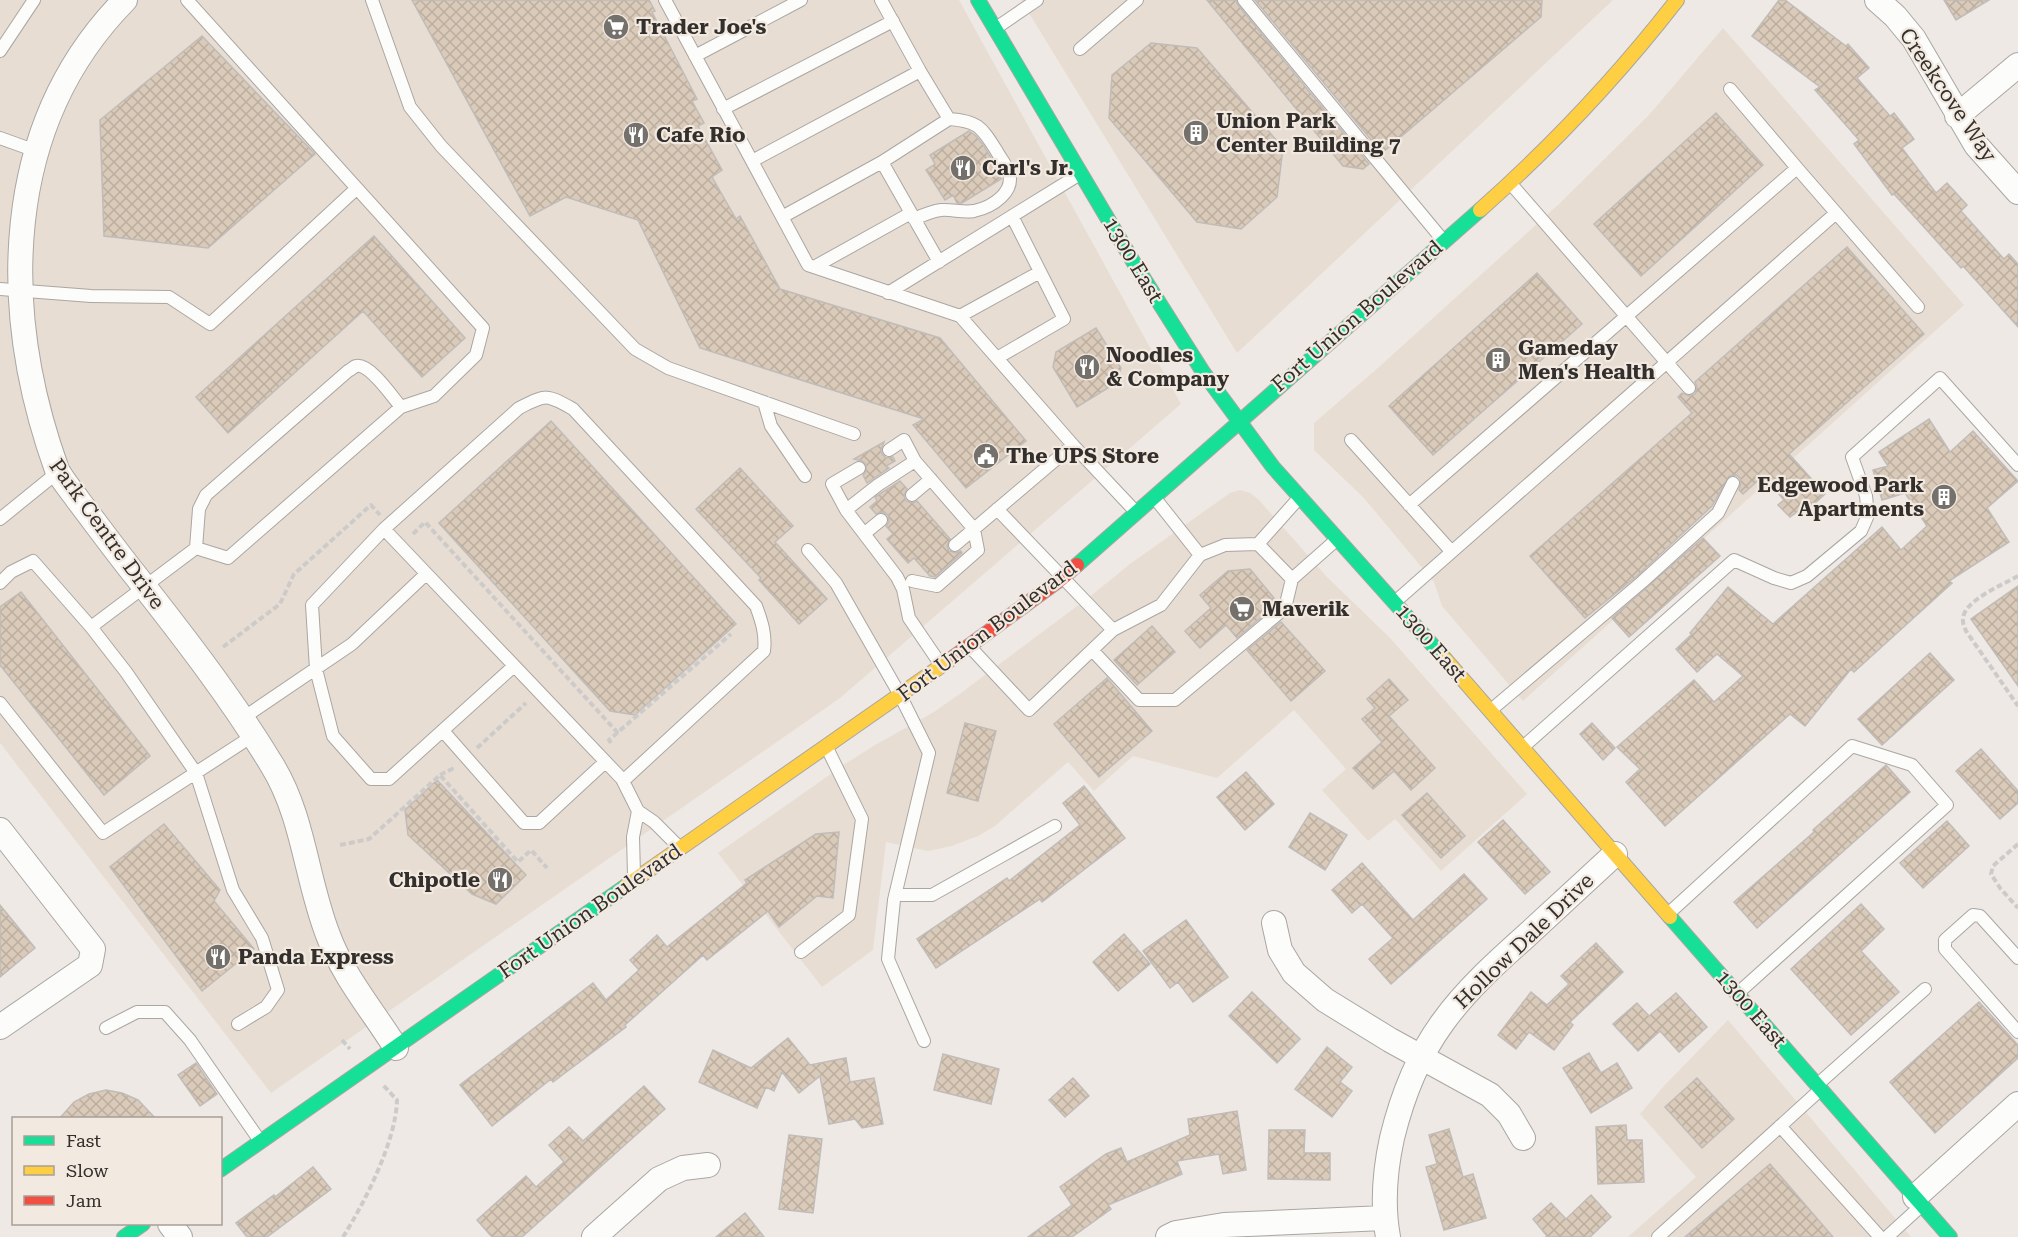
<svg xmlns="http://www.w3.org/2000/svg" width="2018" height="1237" font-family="'Roboto Serif',serif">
<defs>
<pattern id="building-cross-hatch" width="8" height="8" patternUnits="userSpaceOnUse" patternTransform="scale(1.5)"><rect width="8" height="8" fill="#dacab9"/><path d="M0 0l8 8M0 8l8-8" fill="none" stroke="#bcae9f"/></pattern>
</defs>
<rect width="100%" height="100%" fill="#eee9e4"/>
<path fill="#e7ddd3" d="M0,0H959L1181,404L840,698L271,1093L0,743Z
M1021,0H1613L1237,353Z
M1723,28L1964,305L1523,701L1442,606L1434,582L1364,498L1314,450V423L1379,367L1558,205L1649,115Z
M1240,490L1250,493L1258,499L1326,576L1390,638L1527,794L1441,871L1395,819L1368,841L1322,790L1346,769L1294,710L1217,778L1133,756L1094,791L1068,762L995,826L978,836L952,846L928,851L886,842L873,950L822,987L718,853L845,764L875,745L934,712L961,693L1092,595L1130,564L1230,493Z
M1728,1020L1911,1237H1628L1696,1177L1640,1114L1664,1086Z"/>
<path fill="url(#building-cross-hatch)" stroke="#c0bcb9" stroke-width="1.5" d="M412,0H649L655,11L652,12L697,99L692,101L704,123L698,126L722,170L712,177L736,219L740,216L780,289L940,338L1026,441L966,488L913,425L924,419L700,348L638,220L566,197L530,216Z
M1207,0H1236L1238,5L1369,164L1363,169L1343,166Z
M1255,0H1542L1541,17L1382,153Z
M1779,0H1785L1846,46L1848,44L1869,68L1857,78L1890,116L1894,113L1914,139L1902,148L1936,193L1947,183L1967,205L1961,211L2004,259L2009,254L2018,264V327L1963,266L1961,268L1894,194L1892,195L1854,144L1859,140L1815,90L1820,87L1752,36Z
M1944,0H1989L1956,20Z
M202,36L315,154L208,248L104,236L100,120Z
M1151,43L1197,48L1283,148L1277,197L1241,229L1197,222L1109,118L1112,75Z
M1716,113L1763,165L1641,276L1594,224Z
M969,131L976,136L984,146L997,168L995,169L1001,179L962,203H957L953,195L945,200L926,170L935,164L930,155Z
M374,236L465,338L422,377L363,311L228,433L196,397Z
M1847,247L1924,334L1789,454L1825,494L1801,516L1797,512L1790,517L1778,505L1784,500L1763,476L1743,494L1739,490L1741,483L1740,478L1736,475L1729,476L1712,506L1637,576L1585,618L1530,556L1692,413L1678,397L1682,393L1690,396L1695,394L1697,387L1695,382Z
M1537,273L1582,324L1433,455L1389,406Z
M1096,328L1121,368L1116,383L1077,407L1053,367L1056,352Z
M1929,419L1950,452L1973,431L2018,481L1987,508L2009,542L1949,581L1952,583L1854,672L1851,669L1805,726L1790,714L1665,826L1626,782L1640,769L1617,747L1694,680L1714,702L1743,676L1717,654L1697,672L1676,649L1692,634L1690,633L1728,587L1773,624L1882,527L1901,550L1927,526L1905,493L1882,500L1873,470L1888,466L1879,452Z
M551,421L736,624L635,715L610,711L439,523Z
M884,442L881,450L882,454L886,458L893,457L895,461L886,466L889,468L867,483L863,475L866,471V464L862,461L854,459Z
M740,468L793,526L775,542L827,599L799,624L759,580L761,578L696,509Z
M900,481L907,489L904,496L906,501L913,503L917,501L950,539L947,546L949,551L956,553L961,551L962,553L935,577L930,576L914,558L908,563L887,539L893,534L886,526L889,522L888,515L883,512L876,514L870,507L877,501L875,497Z
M1703,538L1720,556L1629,637L1612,618Z
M1250,569L1278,603L1237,638L1226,625L1200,648L1185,631L1211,608L1200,595L1228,571Z
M2018,586V686L1971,619Z
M21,592L150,756L104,795L0,665V607Z
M1281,622L1325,671L1291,701L1247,650Z
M1152,626L1175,652L1137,685L1114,660Z
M1930,653L1954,680L1882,745L1858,719Z
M1107,678L1152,731L1099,777L1054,724Z
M1389,679L1408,700L1389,716L1435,768L1411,790L1394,771L1373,789L1353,768L1382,742L1362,719L1375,708L1367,699Z
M965,723L996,731L978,801L947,793Z
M1592,723L1615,748L1603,760L1580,734Z
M1981,749L2018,791V803L2000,819L1956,771Z
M1886,765L1910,792L1757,928L1734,902L1814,832L1813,830Z
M1246,772L1274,804L1245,830L1217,797Z
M437,780L526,875L496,904L472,894L408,835L405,810Z
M1084,786L1125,838L1042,902L1040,899L936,968L917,939L1007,878L1009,881L1080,825L1063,803Z
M1427,793L1465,836L1441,858L1402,815Z
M1310,813L1347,835L1325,870L1289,847Z
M1503,820L1550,872L1525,894L1478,842Z
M1947,821L1969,846L1923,888L1900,863Z
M164,824L220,890L214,901L254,949L202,991L110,867Z
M839,832L833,898L817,896L779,927L768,911L707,960L703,955L625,1025L626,1027L553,1082L551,1079L492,1126L460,1085L593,983L606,1000L639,970L630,960L657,935L667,947L747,883L745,880L816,834Z
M1362,863L1413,920L1464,874L1487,899L1391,984L1369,959L1393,938L1362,904L1352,913L1332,890Z
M1861,904L1884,929L1861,951L1899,992L1851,1035L1791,969Z
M0,905L35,948L0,977Z
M1186,920L1228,977L1193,1002L1178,982L1170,988L1143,951Z
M1124,934L1150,964L1118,991L1093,962Z
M1596,943L1623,972L1570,1022L1573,1025L1554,1050L1529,1032L1516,1049L1498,1035L1531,992L1547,1005L1569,984L1561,976Z
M1252,992L1300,1039L1277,1063L1229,1016Z
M1676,993L1707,1027L1679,1052L1660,1031L1638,1051L1613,1024L1637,1003L1649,1016Z
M1979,1002L2018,1045V1058L1935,1133L1890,1082Z
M788,1038L810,1065L846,1058L850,1082L874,1078L883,1124L862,1128L855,1119L829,1124L820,1076L799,1093L782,1072L774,1091L766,1087L757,1108L699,1082L713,1050L751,1068Z
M1327,1047L1352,1067L1340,1082L1352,1091L1332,1117L1295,1089Z
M1589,1053L1601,1073L1617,1063L1632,1088L1591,1113L1563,1068Z
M943,1054L999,1069L991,1104L934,1090Z
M196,1063L217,1094L200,1106L178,1075Z
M1073,1078L1089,1096L1065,1117L1049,1100Z
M1697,1078L1734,1119L1702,1148L1665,1107Z
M644,1086L665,1109L522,1237H492L477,1220L526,1176L536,1187L564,1162L549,1145L569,1127L583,1141Z
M106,1090L122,1093L138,1100L156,1119H59L74,1102L89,1094Z
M1237,1111L1246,1170L1223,1174L1219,1154L1177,1161L1182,1174L1108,1205L1111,1209L1072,1237H1028L1072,1205L1060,1187L1106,1154L1121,1148L1127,1162L1190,1135L1188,1119Z
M1626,1125L1627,1140H1642L1644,1182L1598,1184L1596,1127Z
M1449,1129L1463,1177L1473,1174L1486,1218L1444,1230L1426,1167L1437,1164L1429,1135Z
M1269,1130H1305L1304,1153H1330V1180L1268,1179Z
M789,1135L822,1139L813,1213L779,1209Z
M1770,1164L1833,1237H1685Z
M313,1167L331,1189L267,1237H247L236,1223L274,1195L275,1197Z
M1591,1195L1611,1217L1590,1237H1546L1547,1236L1533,1219L1551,1203L1566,1219Z
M745,1213L764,1237H716Z"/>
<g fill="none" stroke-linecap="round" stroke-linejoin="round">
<g stroke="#aaa6a2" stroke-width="14">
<path id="lane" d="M187,0L483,328L476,355L434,396L401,407L228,558L196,548L91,627L126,672L196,773L233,890L262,938L278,990L266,1007L238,1024
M372,0L410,107L441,146L635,349L668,368L854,434
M665,0L808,265L960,316L1073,445
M881,0L920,71L949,119L882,162L939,262
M1244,0L1442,239
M996,28L1037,0
M1080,49L1137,0
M0,51L34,0
M695,56L801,0
M1730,89L1797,168
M723,109L893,21
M0,138L25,147
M752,161L920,71
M1511,184L1689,388
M782,217L882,162
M914,219C923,215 932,211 941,210C952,209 963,213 974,211C992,207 1017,192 1008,170C1005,163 999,156 996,150C981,126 977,121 949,119
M814,267L911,213
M0,289L91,296L169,297L210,324L356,189
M888,293L1080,174
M960,316L1040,272
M997,358L1064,319L1012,216
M764,402L771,426L805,476
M1351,440L1451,551
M889,450L904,440L915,461
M912,495L931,479
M1154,497L1200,555
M1409,505L1797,168L1918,307
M846,510L832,484L859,468
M0,519L58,472
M384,529L622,779L638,811L654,822L680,848
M865,533L881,520
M1258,544L1299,498
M196,548L199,509L206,495L348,371C351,370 353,367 356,366C370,363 393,398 401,407
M808,550L836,583L900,695L929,753L894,900L888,959L924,1041
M912,581L937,586L978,550L974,529L955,545
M0,583L11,572L33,561L91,627
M1396,601L1836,213
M1113,630L1161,605L1200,555L1225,545L1258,544L1292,579L1335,541
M971,648L1029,710L1113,630L997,509
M1092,650L1139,700H1175L1285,608L1292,579
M941,665L909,618L903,589L897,577L846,510L878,485L915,461L974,529L1073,445L1135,511
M514,666L389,779H371L333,736L316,669L312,605L384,529L519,408C547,394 546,394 573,409L756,606C762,622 766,635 764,651L623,781
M0,703L103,833L254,735
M1491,710L1642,582L1718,513L1733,483
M243,718L352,644L426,574
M443,731L524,823H539L605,762
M1523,747L1734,560L1774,578L1791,583L1807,576L1861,531L1868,515L1866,496L1852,457L1940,378L2018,465
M634,875L633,837L638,811
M895,895H932L1055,826
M1668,914L1852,746L1912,765L1947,805L1738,993
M801,952L849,915L862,819L827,748
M2018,958L1980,916L1973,915L1945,940V949L2018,1032
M106,1028L137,1012H165L190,1040L260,1141
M1818,1084L1925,989
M1780,1126L1880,1237
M1658,1237L1820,1090
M1887,1237L1921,1206"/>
</g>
<g stroke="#aaa6a2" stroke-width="26">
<path id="street" d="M125,0C0,127 0,311 57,470C63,481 71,490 78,500C97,525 116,551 136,576C184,637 232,699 272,765C304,817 306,879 328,935C343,976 373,1011 396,1048
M1877,0L1895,16L1914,39L1976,145L2018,192
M1957,116L2018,65
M0,830L93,949L90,965L0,1027
M1274,923L1280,950L1294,973L1325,1000L1390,1040L1490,1095L1509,1114L1523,1138
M1915,1197L2018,1104
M170,1224L180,1237
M594,1237L659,1179L683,1168L708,1165
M1168,1237L1176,1233L1224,1225L1384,1218
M1388,1237C1382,1204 1385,1170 1392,1138C1402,1097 1418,1056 1443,1022C1466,990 1496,963 1525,937C1555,909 1585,882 1615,854"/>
</g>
<g stroke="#aaa6a2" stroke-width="16">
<path id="fast" d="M978,0L1134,263L1203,372L1273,467L1445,659
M1077,565L1480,210
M1670,917L1950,1237
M220,1170L626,886
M124,1237L143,1224"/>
</g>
<g stroke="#aaa6a2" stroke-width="16">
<path id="slow" d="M1480,210C1552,146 1618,76 1677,0
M1445,659L1670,917
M626,886L954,657"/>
</g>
<g stroke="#aaa6a2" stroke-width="16">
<path id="jam" d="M954,657L1062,578L1077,565"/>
</g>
<path stroke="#cdcbca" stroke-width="4" stroke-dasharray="6 3" stroke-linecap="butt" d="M413,534L425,522L618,733
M2018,576C2003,585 1961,601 1963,621C1963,625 1965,628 1966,631L2018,706
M223,647L280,604L294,574L371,505L380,515
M611,743L609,740L731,634
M477,748L526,703
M440,775L456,767
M2018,844L1993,866L1991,874L2000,888L2018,908
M340,845L369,839L440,775L518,862L531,850L547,868
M342,1040L350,1049
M343,1237C365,1202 396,1141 397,1100L383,1085"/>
<use href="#lane" stroke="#fcfcfb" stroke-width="12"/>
<use href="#street" stroke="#fcfcfb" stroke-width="24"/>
<use href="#fast" stroke="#16e098" stroke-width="14"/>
<use href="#slow" stroke="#ffcf43" stroke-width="14"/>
<use href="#jam" stroke="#f24e42" stroke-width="14"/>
</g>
<defs>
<g id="supermarket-disc" transform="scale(1.35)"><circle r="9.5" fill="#74706c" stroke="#f2e9e0"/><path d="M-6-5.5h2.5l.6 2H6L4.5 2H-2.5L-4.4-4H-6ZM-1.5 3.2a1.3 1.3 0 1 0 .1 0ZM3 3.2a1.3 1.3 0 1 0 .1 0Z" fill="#fff"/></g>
<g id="building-disc" transform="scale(1.35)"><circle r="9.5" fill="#74706c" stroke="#f2e9e0"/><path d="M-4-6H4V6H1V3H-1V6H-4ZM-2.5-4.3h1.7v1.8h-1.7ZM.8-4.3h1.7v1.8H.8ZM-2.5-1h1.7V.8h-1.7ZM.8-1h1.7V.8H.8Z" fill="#fff"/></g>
<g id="restaurant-disc" transform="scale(1.35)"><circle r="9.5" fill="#74706c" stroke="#f2e9e0"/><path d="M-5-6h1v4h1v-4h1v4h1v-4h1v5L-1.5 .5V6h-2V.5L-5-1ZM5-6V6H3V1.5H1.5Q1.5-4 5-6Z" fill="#fff"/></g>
<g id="civic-disc" transform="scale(1.35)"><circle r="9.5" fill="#74706c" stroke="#f2e9e0"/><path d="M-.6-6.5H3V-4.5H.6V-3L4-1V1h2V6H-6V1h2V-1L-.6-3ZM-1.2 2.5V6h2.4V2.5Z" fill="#fff"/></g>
</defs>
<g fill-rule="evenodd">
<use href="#supermarket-disc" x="616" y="27"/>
<use href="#building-disc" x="1196" y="133"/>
<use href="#restaurant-disc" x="636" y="135"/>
<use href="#restaurant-disc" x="963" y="168"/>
<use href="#building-disc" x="1498" y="360"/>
<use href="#restaurant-disc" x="1087" y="367"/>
<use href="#civic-disc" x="986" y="456"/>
<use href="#building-disc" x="1944" y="497"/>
<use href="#supermarket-disc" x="1242" y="609"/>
<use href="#restaurant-disc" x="500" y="880"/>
<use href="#restaurant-disc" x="218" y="957"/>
</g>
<g text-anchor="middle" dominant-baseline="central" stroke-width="4.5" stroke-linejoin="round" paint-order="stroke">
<g font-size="21" font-weight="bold" fill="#332f2c" stroke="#f2e9e0" text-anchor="start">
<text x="636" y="27">Trader Joe's</text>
<text x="1216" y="121">Union Park<tspan x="1216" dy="24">Center Building 7</tspan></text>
<text x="656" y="135">Cafe Rio</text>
<text x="982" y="168">Carl's Jr.</text>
<text x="1518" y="348">Gameday<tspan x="1518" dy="24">Men's Health</tspan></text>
<text x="1106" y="355">Noodles<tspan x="1106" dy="24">&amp; Company</tspan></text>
<text x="1006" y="456">The UPS Store</text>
<text x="1924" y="485" text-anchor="end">Edgewood Park<tspan x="1924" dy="24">Apartments</tspan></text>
<text x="1262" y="609">Maverik</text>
<text x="480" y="880" text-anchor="end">Chipotle</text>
<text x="238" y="957">Panda Express</text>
</g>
<g font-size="21" fill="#332f2c" stroke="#f2e9e0">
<text transform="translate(1948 95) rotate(56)">Creekcove Way</text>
<text transform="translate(1133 260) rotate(59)">1300 East</text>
<text transform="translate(1357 316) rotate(-41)">Fort Union Boulevard</text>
<text transform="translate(107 534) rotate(54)">Park Centre Drive</text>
<text transform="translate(987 631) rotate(-37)">Fort Union Boulevard</text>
<text transform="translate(1431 643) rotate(49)">1300 East</text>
<text transform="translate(590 911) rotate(-35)">Fort Union Boulevard</text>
<text transform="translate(1524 941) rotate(-44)">Hollow Dale Drive</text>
<text transform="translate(1751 1009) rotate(49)">1300 East</text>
</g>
</g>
<rect x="12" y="1117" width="210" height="108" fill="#f2e9e0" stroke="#a69f98" stroke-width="1.5"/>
<rect x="24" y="1136" width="30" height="9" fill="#16e098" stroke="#a69f98" stroke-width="1.5"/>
<text x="66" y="1147" font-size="18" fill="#332f2c">Fast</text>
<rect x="24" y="1166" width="30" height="9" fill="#ffcf43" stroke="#a69f98" stroke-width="1.5"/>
<text x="66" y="1177" font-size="18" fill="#332f2c">Slow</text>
<rect x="24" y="1196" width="30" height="9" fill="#f24e42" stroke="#a69f98" stroke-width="1.5"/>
<text x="66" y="1207" font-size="18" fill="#332f2c">Jam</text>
</svg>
